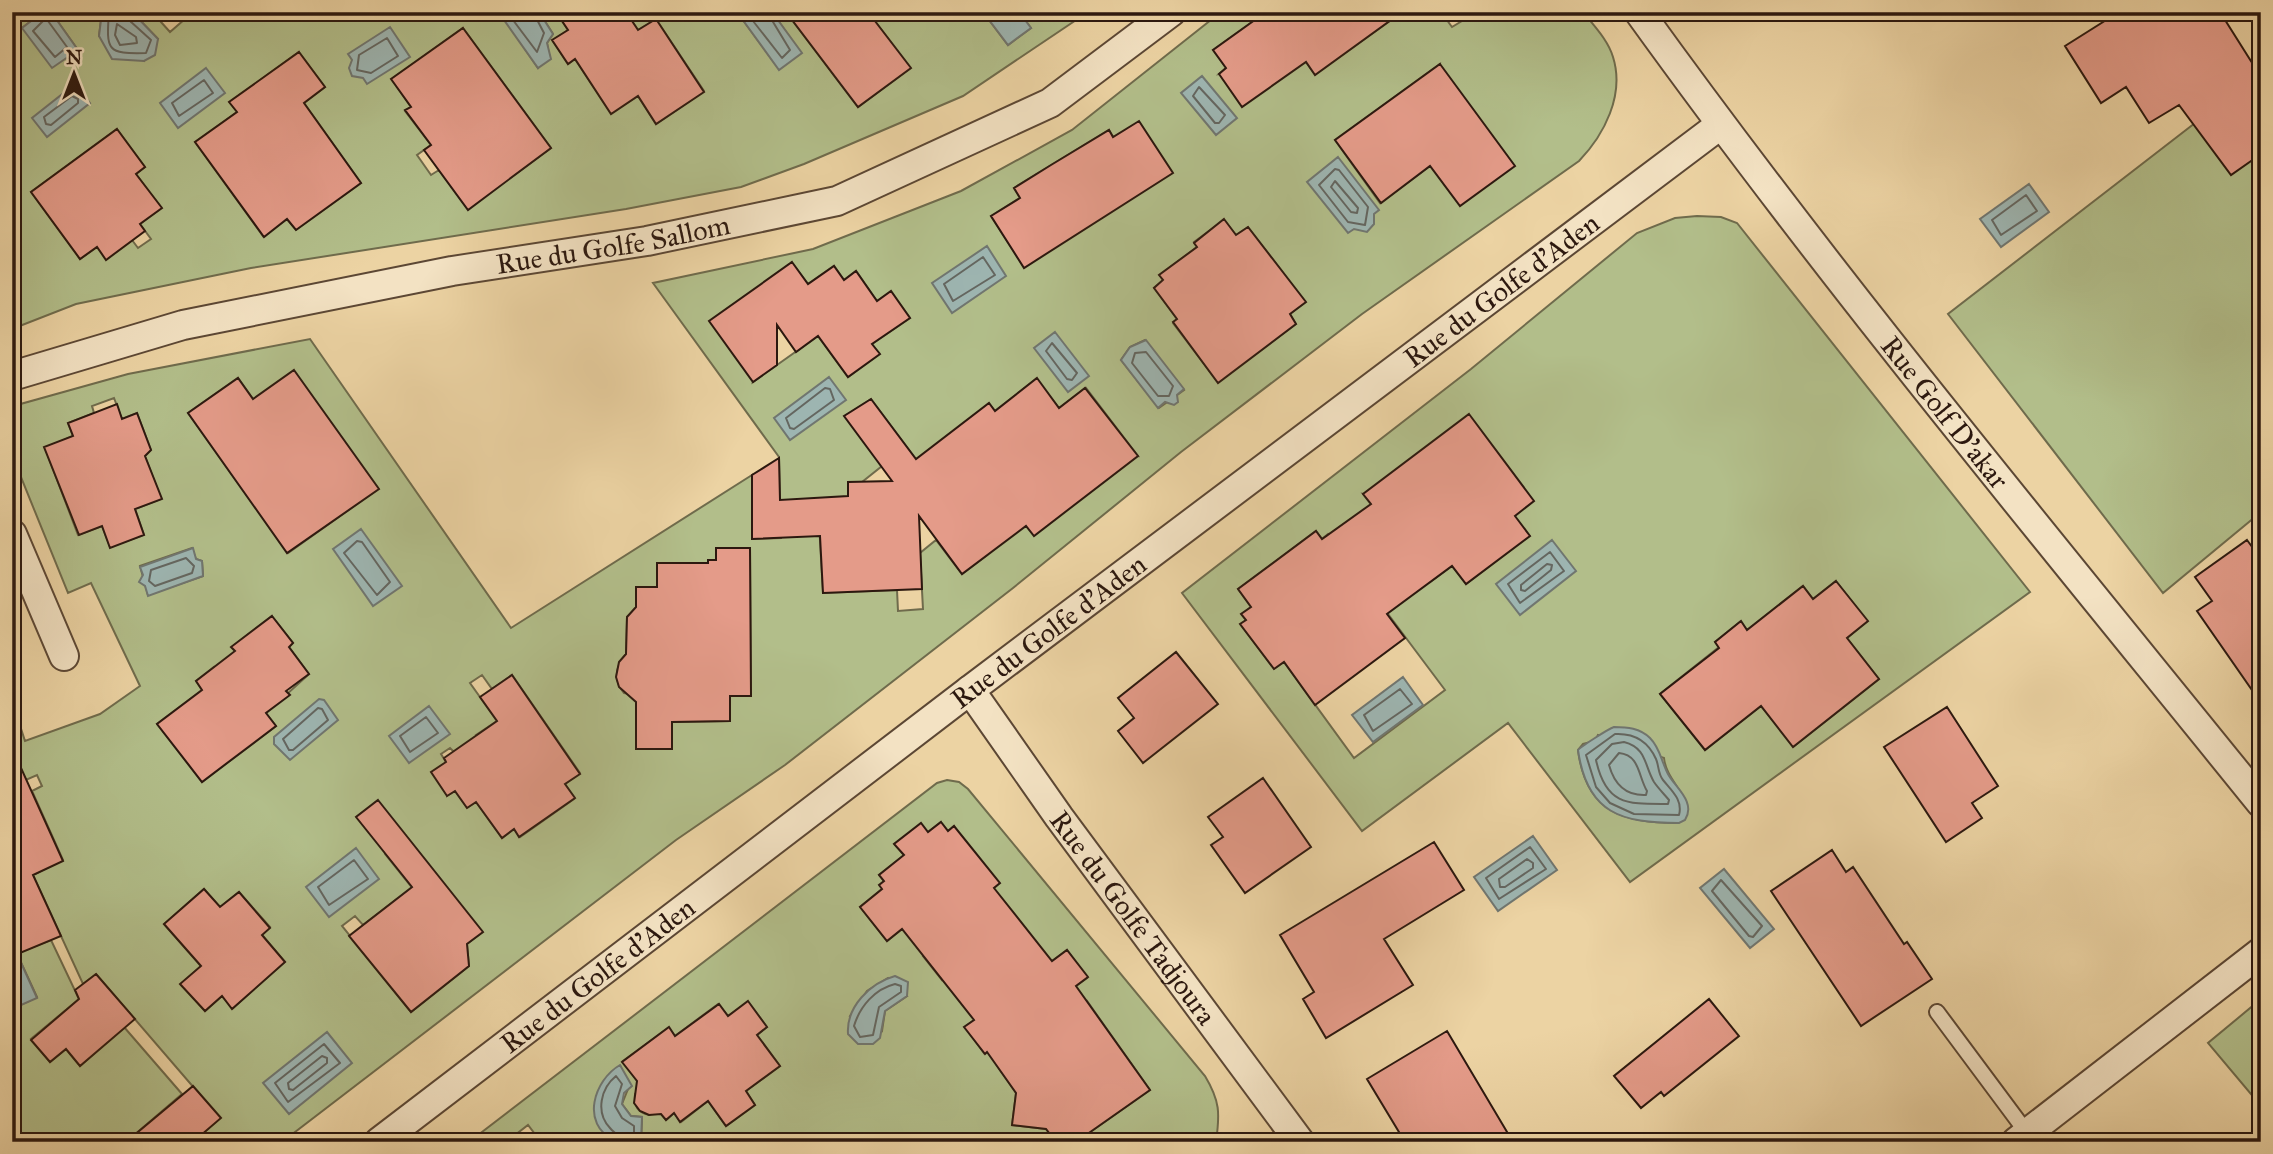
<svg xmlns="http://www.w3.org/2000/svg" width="2273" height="1154" font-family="'IM FELL Great Primer',serif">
<rect width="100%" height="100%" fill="#ecd3a3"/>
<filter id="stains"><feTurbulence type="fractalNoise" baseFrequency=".00286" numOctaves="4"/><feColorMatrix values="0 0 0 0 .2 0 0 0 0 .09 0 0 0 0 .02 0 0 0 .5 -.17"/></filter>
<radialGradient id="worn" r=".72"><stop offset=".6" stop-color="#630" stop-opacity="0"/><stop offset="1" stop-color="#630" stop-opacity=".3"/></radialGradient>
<path fill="#b2be8a" stroke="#6f6b4c" stroke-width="2" fill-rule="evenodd" d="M12,12H43L22,28L78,50L51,12H102L99,36L144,61L158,39L132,12H152L170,32L193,12H500L538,68L549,55L547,43L553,34L539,12H556L568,30L553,41L568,64L575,59L611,113L638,96L656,124L704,91L656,19L638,30L626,12H737L779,69L801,53L772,12H786L858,107L910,68L868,12H983L1008,45L1031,28L1019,12H1088L963,96L804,164L741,187L626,209L251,268L76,304L12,329ZM463,28L551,148L468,209L439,170L431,175L417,155L431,145L405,111L411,107L392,79ZM299,52L325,87L304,103L361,183L296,230L287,219L263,236L195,142L237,112L230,102ZM117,129L145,167L136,174L161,208L140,224L151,239L138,248L132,240L97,247L80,259L31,192Z
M1221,12H1266L1213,50L1226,68L1219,74L1306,62L1315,74L1394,18L1390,12H1441L1452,27L1477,12H1583C1594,26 1608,40 1613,57C1625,95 1604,135 1579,161L1362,314L1181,452L1013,588L785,765L676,840L282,1142H193L220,1118L96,974L83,984L33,875L63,860L32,791L42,786L37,775L12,786V701L25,741L100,714L140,686L91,583L68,593L12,455V410L17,405L128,374L310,339L511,628L752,475V539L781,538L779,457L653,283L813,249L961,191L1072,130ZM1440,64L1430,166L1380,203L1335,140ZM1109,130L1113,137L1024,267L991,216L1020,198L1014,188ZM1224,220L1236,235L1248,227L1305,302L1290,314L1296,324L1218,382L1173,323L1177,319L1154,288L1163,280L1160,275L1197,247L1194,242ZM792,263L808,284L834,266L844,280L856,271L877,301L891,292L910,318L872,344L879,354L848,377L818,336L753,382ZM1145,340L1184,390L1159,408L1121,360L1130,347ZM238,378L253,399L378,489L288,553L188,413ZM1036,379L1059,408L1086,388L1138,456L958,445L989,404L995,411ZM114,398L122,419L137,413L151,450L145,456L161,499L135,509L144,535L110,547L102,526L78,535L45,448L73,436L68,423L94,413L92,406ZM871,399L987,555L962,574L936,540L920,553L923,609L898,611L897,590L823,593L819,523L848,496V483L862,482L882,466L845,416ZM192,548L196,559L202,561L203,576L148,595L140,566ZM716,548H750L751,695L730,696V721L672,722V748H636V695L624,693C613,680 615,667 626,654L627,617L636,609V588L657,587V564L708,573V561L716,560ZM272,616L293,643L289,647L309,674L266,713L276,726L202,782L157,724L202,690L196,681L214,667L218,672L239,656L232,647ZM482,675L492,689L512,675L580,773L565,784L574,799L520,837L514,829L502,838L476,802L467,808L455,791L447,796L446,762L441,754L450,748L454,752L484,746L476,735L497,721L470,683ZM406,836L482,932L467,944L469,966L411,1012L342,926L355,916L363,925L397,899L422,900L385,854ZM204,889L220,907L239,892L270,927L262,935L285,962L233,1008L222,996L205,1011L181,984L201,966L164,924Z
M2261,72V512L2163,593L1948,314Z
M1697,216L1721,217L1737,223L2030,592L1630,882L1508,723L1362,831L1182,593L1471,369L1637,233L1675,218ZM1363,494L1529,536L1466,584L1452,566L1430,582ZM1316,531L1322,539L1328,534L1445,690L1354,758L1284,662L1274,669L1241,625L1246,620L1242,614L1251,607L1238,589ZM1836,581L1867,621L1847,638L1879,679L1794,746L1761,706L1705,750L1660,694L1719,647L1715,642L1740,622L1747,630L1803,586L1813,599ZM1598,735L1664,758C1666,778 1683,789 1688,809L1678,823C1624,823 1586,813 1578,750L1583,744L1595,741Z
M947,780L959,782L968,789L1205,1076C1220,1101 1220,1113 1216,1142H1076L1150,1090L1087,1001L996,1064L1016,1093L1012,1125L1046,1129L1056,1142H641L642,1117L631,1116L622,1104L628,1089L620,1065L615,1141L618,1142H541L528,1125L506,1142H469L937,783ZM941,822L948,831L954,826L994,888L973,956L942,980L923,956L932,948L911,922L887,941L860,907L882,889L884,881L879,875L904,855L895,845L928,832ZM1067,950L1087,978L984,1053L965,1027ZM888,978L907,996L885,1011L882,1031L850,1016L867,991ZM748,1002L767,1027L757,1035L780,1066L746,1091L755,1105L726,1126L708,1101L681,1122L674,1113L666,1120L659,1111L649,1115C637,1112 634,1106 635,1094L642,1088L623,1061L668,1028L675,1036L718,1004L728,1016Z
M12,935L20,952L51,940L79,999L31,1039L50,1062L66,1049L80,1066L124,1027L182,1094L126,1142H12V1009L37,997L12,943Z
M2261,999V1057L2258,1060L2261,1106L2208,1043Z"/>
<path fill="#9db5b1" stroke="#707670" stroke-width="2" d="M43,12H51L78,50L52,68L22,28Z
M102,12H132L158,39L155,55L144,61L112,59L99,36Z
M539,12L553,34L547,43L551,59L538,68L499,13Z
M737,12H772L802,53L779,70Z
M983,12H1019L1031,28L1008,45Z
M390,27L410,57L367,84L363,78L352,76L349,68L352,60L348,54Z
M206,68L225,93L178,128L160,103Z
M1202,76L1237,118L1216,135L1181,93Z
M75,84L90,103L47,137L32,118Z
M1338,157L1379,210L1374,214V224L1367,232L1354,229L1348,233L1307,182Z
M2029,184L2049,212L2001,247L1980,219Z
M987,246L1006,276L952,313L932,283Z
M1055,332L1089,376L1068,392L1034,348Z
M1146,340L1184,389L1177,395L1178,402L1174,405L1165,402L1158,408L1121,360L1130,347Z
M829,377L846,400L790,440L774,418Z
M361,529L402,586L373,606L333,549Z
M1552,540L1576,571L1520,615L1496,584Z
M193,548L196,559L202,561L203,576L148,596L145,586L139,582L143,575L140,567Z
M1403,677L1423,705L1373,742L1352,715Z
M319,699L324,700L338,720L290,760L274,744V737Z
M429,706L450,734L409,763L389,736Z
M1614,727C1627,727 1640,728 1650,738C1660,748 1661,760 1667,772C1673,786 1697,801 1685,820L1679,823C1622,823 1587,814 1578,750C1579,748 1608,729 1614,727Z
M1533,836L1557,870L1498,911L1474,877Z
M356,848L379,879L329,917L306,887Z
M1724,869L1774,929L1750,948L1700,888Z
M12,943L37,998L12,1009Z
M895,976L908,982L907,996L885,1011L880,1038L873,1044H858L848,1034C846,1007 870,983 895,976Z
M327,1032L352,1063L289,1114L263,1083Z
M620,1065L632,1086L624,1093L622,1104L631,1116L642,1117L641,1142C633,1142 621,1144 614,1140C580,1124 594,1080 620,1065Z"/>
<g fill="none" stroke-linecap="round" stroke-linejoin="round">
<path stroke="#646660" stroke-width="2" d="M109,12C106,51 107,54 146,53L151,40L130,21L127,12
M507,12L537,52L544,33L533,12
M746,12L782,58L790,50L767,12
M44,20L48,21L67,47L55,57L33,31Z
M117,24L136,37L137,43L120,45L115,35Z
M387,38L398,56L371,73L357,70L359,55Z
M204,80L213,93L179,116L172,103Z
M1199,87L1225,115L1219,123H1215L1193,96Z
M72,96L78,99V103L51,125L46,124L44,117Z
M1335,169L1339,170L1368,207L1365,225L1348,222L1319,185Z
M1335,181L1358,208L1357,213L1351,212L1331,187Z
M2026,195L2037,211L2001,235L1992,220Z
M983,257L995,275L953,301L944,284Z
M1052,343L1077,373L1072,380L1067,379L1046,351Z
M1146,352L1173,386L1169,396H1158L1132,363L1135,353Z
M825,388L830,389L834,400L794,429L790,428L786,418Z
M357,541L362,542L390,582L377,595L344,553Z
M1550,552L1564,571L1520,603L1508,584Z
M186,558L194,566L192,573L155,586L149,581L151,570Z
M1547,564L1552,565L1551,570L1525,591L1521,590V585Z
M1400,689L1412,704L1373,731L1364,715Z
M318,708L322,709L328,720L293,750H289L283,739Z
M426,717L438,733L410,752L400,736Z
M1615,734C1634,733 1648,741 1656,759C1659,766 1658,774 1663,780C1672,791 1683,800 1679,815L1634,814L1610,803L1596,787L1586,755Z
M1624,742C1647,748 1644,765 1654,782C1658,788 1664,794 1669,800L1668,804C1628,804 1606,806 1596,760L1612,744Z
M1619,753C1640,755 1638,776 1647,791L1646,795C1625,796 1614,783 1609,765Z
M1530,847L1546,869L1499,899L1486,878Z
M1527,859L1533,863V868L1505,887H1500L1499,879Z
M354,860L368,879L329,905L318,887Z
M1721,880L1762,926L1753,937L1749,936L1712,891Z
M895,984L901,986V992L879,1007L873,1035L860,1037L854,1026C860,1006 875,989 895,984Z
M324,1044L340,1063L288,1102L275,1083Z
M322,1056L327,1058V1063L293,1090L289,1089L288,1083Z
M619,1142C618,1133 615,1134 610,1128C595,1112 601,1088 616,1076L622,1084L615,1106L622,1118L634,1126V1142"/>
</g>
<path fill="#e49b89" stroke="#2c180f" stroke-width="2" d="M556,12H626L638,30L656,19L704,92L656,124L638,96L611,114L575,59L568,64L552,40L568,30Z
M786,12H868L911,68L858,107Z
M1266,12H1402L1315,75L1306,62L1242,107L1219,74L1226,68L1213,50Z
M2119,12H2220L2261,77V154L2231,175L2179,105L2149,123L2126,87L2101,103L2065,46Z
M463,28L551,148L468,210L424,150L431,145L405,110L411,107L391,79Z
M299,52L325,87L304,103L361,183L296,230L287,219L264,237L195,142L237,112L229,102Z
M1440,64L1515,166L1460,206L1430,166L1381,203L1335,140Z
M1139,121L1173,173L1024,268L991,216L1020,198L1014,188L1051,165L1109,130L1113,137Z
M117,129L145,167L136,174L162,208L140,224L145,231L106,260L97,247L80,259L31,192Z
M1224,219L1236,235L1248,227L1306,302L1290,314L1296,324L1218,383L1173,322L1177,319L1154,288L1163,280L1159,275L1197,247L1194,243Z
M792,262L808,284L834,266L844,280L856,271L877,301L891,291L910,318L872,344L880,354L848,377L818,336L796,352L777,325V365L753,382L709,321Z
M294,370L379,489L287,553L188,413L238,378L253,399Z
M1037,378L1059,408L1085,388L1138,456L1034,536L1026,526L962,574L919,516L922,589L823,593L820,536L752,539V475L779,458L780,500L848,496V482L892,481L844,416L871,399L916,459L989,403L995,411Z
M117,404L122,419L137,413L151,450L145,456L162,499L135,509L144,535L110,548L102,526L79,535L44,447L73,436L68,423Z
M1469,414L1534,501L1515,516L1530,536L1466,584L1452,566L1387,614L1405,638L1315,705L1284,662L1274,669L1240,624L1246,620L1241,614L1251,607L1238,589L1316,531L1322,539L1371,504L1363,494Z
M2247,540L2261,559V703L2197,611L2212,601L2195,577Z
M716,548H750L751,696H730V721L672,722V749H636V702L619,687L616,677L619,662L626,654L627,617L636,607V587H657V563H708V560H716Z
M1836,581L1868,621L1847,638L1879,679L1793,747L1761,706L1705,750L1660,694L1719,648L1715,642L1741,621L1747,630L1803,586L1813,599Z
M272,616L293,643L289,647L309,674L286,691L290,695L266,713L276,726L202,782L157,724L202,690L196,681L235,651L231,647Z
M1176,652L1218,704L1143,763L1118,731L1134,718L1118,698Z
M512,675L580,774L565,784L575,798L519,837L514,829L502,838L476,802L467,808L455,791L447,796L431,772L446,762L444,758L497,721L480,697Z
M1947,707L1998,786L1972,803L1982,818L1946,842L1884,747Z
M12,748L63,861L33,875L61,936L20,953L12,935Z
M1263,778L1311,847L1245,893L1211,845L1223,837L1208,817Z
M378,800L483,932L467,944L469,966L411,1012L349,936L412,887L356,817Z
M941,822L948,831L954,826L1000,883L994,888L1052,961L1067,950L1088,977L1076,986L1150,1090L1076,1142H1056L1046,1129L1012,1125L1016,1093L987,1052L985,1054L964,1027L974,1020L902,929L887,941L860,907L882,889L879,885L884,881L879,875L904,855L894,844L921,823L928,832Z
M1434,842L1464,890L1384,939L1413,985L1326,1038L1303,999L1314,992L1280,935Z
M1832,850L1846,872L1853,867L1904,944L1907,942L1932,979L1861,1026L1771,891Z
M204,889L220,907L239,892L270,928L262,935L285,962L232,1009L222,996L205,1011L180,984L201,966L164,924Z
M96,974L135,1019L80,1066L66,1049L50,1062L31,1040L79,999L75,990Z
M1709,999L1739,1036L1664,1096L1661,1092L1641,1108L1614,1076Z
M748,1001L767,1027L757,1035L780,1066L746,1091L755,1105L726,1126L708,1101L680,1122L674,1113L666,1120L661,1114L649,1115L640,1111L634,1103L637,1081L622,1062L669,1027L675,1036L719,1004L728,1016Z
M1447,1031L1513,1142H1405L1367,1079Z
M193,1086L221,1118L193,1142H126Z"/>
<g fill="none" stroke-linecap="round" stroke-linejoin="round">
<g stroke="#5c4734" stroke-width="18">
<path id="lane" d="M1937,1012L2027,1133"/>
</g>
<g stroke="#5c4734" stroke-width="32">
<g id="street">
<path id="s1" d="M1639,12C1835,284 2050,542 2261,803"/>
<path id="s2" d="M12,376L183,325L452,271L647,241L837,201L1050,103L1171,12"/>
<path d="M12,534L64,656"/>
<path id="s3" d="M970,690L1059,817L1300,1142"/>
<path id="s4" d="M379,1142L970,690L1720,125"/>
<path d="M2016,1142L2261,952"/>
</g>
</g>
<use href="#lane" stroke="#f3e2c3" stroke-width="14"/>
<use href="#street" stroke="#f3e2c3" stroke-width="28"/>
</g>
<g text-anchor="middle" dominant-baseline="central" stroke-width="5" stroke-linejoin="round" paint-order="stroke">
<g font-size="28" fill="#2c180f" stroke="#f3e2c3">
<text stroke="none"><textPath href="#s2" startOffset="616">Rue du Golfe Sallom</textPath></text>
<text stroke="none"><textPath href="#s4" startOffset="1409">Rue du Golfe d'Aden</textPath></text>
<text stroke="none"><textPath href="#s1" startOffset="504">Rue Golf D'akar</textPath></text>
<text stroke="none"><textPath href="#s4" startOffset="842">Rue du Golfe d'Aden</textPath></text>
<text stroke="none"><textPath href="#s3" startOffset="280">Rue du Golfe Tadjoura</textPath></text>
<text stroke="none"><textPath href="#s4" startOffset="275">Rue du Golfe d'Aden</textPath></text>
</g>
</g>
<rect width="2273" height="1154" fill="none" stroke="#ecd3a3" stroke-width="42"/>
<rect x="14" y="14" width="2245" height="1126" fill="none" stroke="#2c180f" stroke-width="3.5"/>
<rect x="21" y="21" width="2231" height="1112" fill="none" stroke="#2c180f" stroke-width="2"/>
<g transform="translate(74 74)" stroke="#f3e2c3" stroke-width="5" paint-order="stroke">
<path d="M0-5L12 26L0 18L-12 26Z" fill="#2c180f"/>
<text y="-10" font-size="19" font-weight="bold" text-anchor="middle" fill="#2c180f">N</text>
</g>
<rect width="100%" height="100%" filter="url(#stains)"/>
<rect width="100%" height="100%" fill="url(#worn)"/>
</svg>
